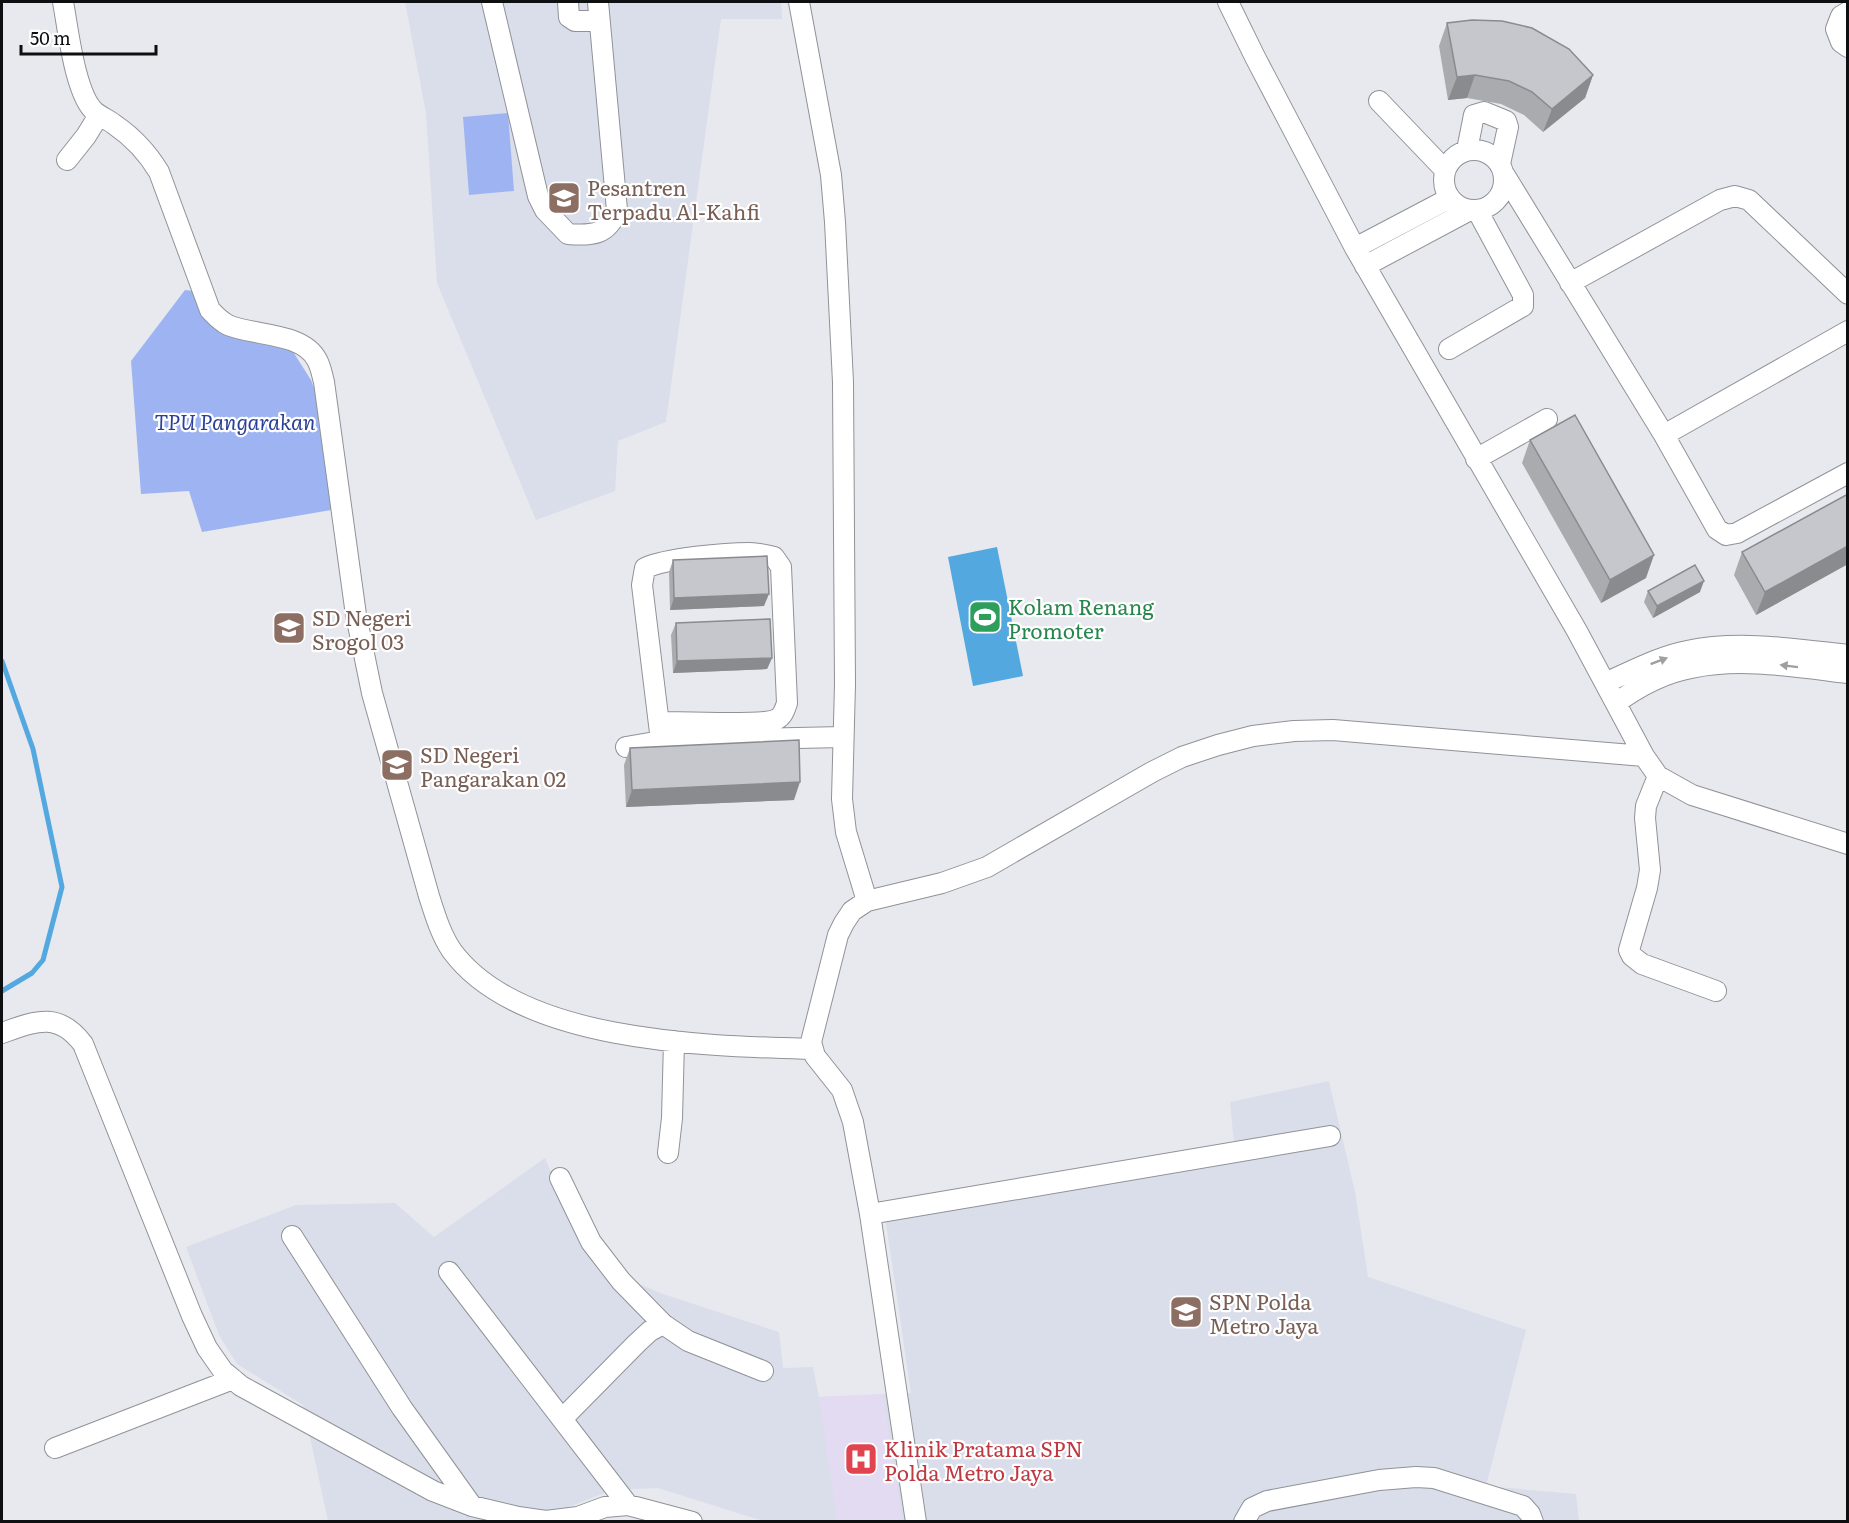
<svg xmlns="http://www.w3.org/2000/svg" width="1849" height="1523" font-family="Literata,serif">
<rect width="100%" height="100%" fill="#e7e9ee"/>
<path fill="#d9deea" d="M405,2H781L782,19H721L666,422L618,441L615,491L536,520L437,283L426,113Z
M1329,1081L1355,1192L1368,1277L1526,1330L1486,1486L1576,1494L1579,1521L766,1522L658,1488L612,1490L556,1512L542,1521H328L303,1405L237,1364L219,1335L186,1247L296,1205L395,1203L434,1237L545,1158L567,1210L608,1271L663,1294L779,1332L783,1368L813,1367L819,1397L911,1393L884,1209L1235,1153L1230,1102Z"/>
<path fill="#e2dbf1" d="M883,1394L903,1521H837L819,1397Z"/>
<path fill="#9eb4f2" d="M508,113L514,191L469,195L463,117Z
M185,290L194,291L215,315L285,339L311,380L323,412L330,441L331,510L202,532L189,491L141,494L131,361Z"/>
<path fill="#53a8e0" d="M997,547L1023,676L973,686L948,557Z"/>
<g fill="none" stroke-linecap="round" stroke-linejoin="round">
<path stroke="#53a8e0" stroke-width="5" d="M2,661L33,749L62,887L43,960L32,973L2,991"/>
<g stroke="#909297" stroke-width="22">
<path id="minor" d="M63,2C68,28 75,95 95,112C101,117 109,120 115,125C134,138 147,152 159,172L210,310C216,316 220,321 228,325C253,336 303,332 317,360C321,367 322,375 324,382L356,615L372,693L429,896C435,915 441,935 452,951C520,1043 708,1046 812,1049
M492,2L538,196L545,210L568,234C592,236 608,235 617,210L598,2
M568,2L569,17L575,21H599
M799,2L831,175L835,222L843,382L845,684L842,799L846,832L867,901
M1228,2L1255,57L1355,248L1577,631L1644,756
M1848,12L1841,16L1836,29L1841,42L1848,47
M1379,101L1445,170
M1444 180a30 30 0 1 1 60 0a30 30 0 1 1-60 0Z
M1467,150L1474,115L1484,112L1506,121L1508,127L1500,164
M67,160L86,136L99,115
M1504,174L1664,435L1717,529L1726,535L1737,533L1848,473
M1355,248L1450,198
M1365,266L1470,210
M1570,283L1720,200L1735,196L1749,200L1848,294
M1449,349L1523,306V295L1477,210
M1664,435L1848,331
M1476,459L1547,419
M1605,683C1630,672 1660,656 1687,651C1739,640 1795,649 1848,655
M1616,703C1638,687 1664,673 1691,668C1741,657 1797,667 1848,673
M660,722C679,722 765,726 777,719C783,716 785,709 787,703L781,567L774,557C766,555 758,553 750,553C725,553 667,558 645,568L642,585L661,741
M626,747L661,741L843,737
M1658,776L1646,806L1645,818L1650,870L1647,888L1629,950L1632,956L1642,964L1716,991
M2,1033C36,1021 58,1011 83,1044L192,1316L207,1348L223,1371L241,1386L433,1491L472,1506L518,1517L546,1521L578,1517L605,1507L628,1505L692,1522
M668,1153L672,1118L674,1041
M560,1178L591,1242L621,1281L663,1324
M870,1214L1330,1136
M292,1236L402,1408L472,1506
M449,1272L628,1505
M562,1419L637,1343L650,1331L663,1324L688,1341L763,1371
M55,1448L233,1379
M916,1522L870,1214L853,1122L842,1090L815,1056L811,1042L838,935L844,923L852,911L867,901L942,883L987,867L1152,772L1182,757L1218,745L1253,736L1294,731L1333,730L1644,756L1658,776L1692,795L1848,844
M1244,1522L1252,1508L1267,1501L1379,1480L1416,1477L1434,1478L1523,1506L1530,1514L1533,1522"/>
</g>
<use href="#minor" stroke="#fff" stroke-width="20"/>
</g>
<path fill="#a9abaf" d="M1447,23L1593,75L1585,98L1543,132L1524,115L1501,104L1467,98L1448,100L1439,46Z
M1530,440L1646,578L1601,603L1522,463Z
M1847,494L1848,564L1756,615L1734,575L1742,552Z
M673,560L764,606L670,610L669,572Z
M1648,591L1700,592L1653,618L1644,602Z
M676,623L772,658L767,669L673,673L671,635Z
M630,748L794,800L626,807L624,765Z"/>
<path fill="#8a8b8f" d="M1475,75L1467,98L1448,100L1457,77Z
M1593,75L1585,98L1543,132L1552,109Z
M1848,546V564L1756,615L1765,592Z
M1654,555L1646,578L1601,603L1610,580Z
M1704,581L1700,592L1653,618L1657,606Z
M769,594L764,606L670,610L674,598Z
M772,658L767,669L673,673L677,661Z
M800,782L794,800L626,807L632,790Z"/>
<path fill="#c5c7cc" stroke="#8a8b8f" stroke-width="1.5" d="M1472,20L1502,21L1532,28L1569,49L1593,75L1552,109L1532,92L1509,81L1475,75L1457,77L1447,23Z
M1575,415L1654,555L1610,580L1530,440Z
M1848,494V546L1765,592L1742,552Z
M767,556L769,594L674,598L673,560Z
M1695,565L1704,581L1657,606L1648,591Z
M770,619L772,658L677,661L676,623Z
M799,740L800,782L632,790L630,748Z"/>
<defs><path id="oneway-solid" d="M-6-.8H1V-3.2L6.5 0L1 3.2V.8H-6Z" transform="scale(1.5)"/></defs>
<g fill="#9f9fa0">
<use href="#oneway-solid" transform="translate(1659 661) rotate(-21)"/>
<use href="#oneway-solid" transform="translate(1789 666) rotate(-173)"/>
</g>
<defs>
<g id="school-square" transform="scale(1.725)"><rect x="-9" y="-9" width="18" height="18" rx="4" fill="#8d6e63" stroke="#fff"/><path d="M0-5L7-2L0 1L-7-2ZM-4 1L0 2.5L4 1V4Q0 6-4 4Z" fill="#fff"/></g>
<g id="stadium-square" transform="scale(1.725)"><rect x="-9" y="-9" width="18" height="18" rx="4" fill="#2e9e5b" stroke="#fff"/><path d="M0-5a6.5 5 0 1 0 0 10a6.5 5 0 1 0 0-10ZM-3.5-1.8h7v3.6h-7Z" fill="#fff"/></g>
<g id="university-square" transform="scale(1.725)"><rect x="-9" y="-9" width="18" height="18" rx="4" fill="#8d6e63" stroke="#fff"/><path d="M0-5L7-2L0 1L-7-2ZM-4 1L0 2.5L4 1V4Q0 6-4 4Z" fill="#fff"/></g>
<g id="hospital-square" transform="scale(1.725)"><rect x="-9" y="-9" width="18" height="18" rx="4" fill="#e0444e" stroke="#fff"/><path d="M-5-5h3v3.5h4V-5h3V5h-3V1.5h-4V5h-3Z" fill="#fff"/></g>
</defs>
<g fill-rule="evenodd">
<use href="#school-square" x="564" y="198"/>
<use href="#stadium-square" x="985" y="617"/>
<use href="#school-square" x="289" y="628"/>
<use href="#school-square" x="397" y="765"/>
<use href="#university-square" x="1186" y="1312"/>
<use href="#hospital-square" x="861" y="1459"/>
</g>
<g text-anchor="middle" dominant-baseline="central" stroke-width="4.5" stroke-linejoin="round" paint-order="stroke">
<g font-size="21" fill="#785e54" stroke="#fff" text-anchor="start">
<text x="587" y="186">Pesantren<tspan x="587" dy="24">Terpadu Al-Kahfi</tspan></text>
<text x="312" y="616">SD Negeri<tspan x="312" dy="24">Srogol 03</tspan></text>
<text x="420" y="753">SD Negeri<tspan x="420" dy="24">Pangarakan 02</tspan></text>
<text x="1209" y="1300">SPN Polda<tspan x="1209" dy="24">Metro Jaya</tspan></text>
</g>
<g font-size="21" font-style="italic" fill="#2b3f97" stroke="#fff">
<text x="235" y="420">TPU Pangarakan</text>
</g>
<g font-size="21" fill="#27864d" stroke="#fff" text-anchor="start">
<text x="1008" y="605">Kolam Renang<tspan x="1008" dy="24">Promoter</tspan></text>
</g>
<g font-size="21" fill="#be3a42" stroke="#fff" text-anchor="start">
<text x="884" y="1447">Klinik Pratama SPN<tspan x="884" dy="24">Polda Metro Jaya</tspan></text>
</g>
</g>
<rect width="1849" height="1523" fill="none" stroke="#0e0f11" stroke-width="6"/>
<path d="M21 45v9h135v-9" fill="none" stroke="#0e0f11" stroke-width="3"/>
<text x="30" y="45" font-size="18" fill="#0e0f11" stroke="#ffffff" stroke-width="4.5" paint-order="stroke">50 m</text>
</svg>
